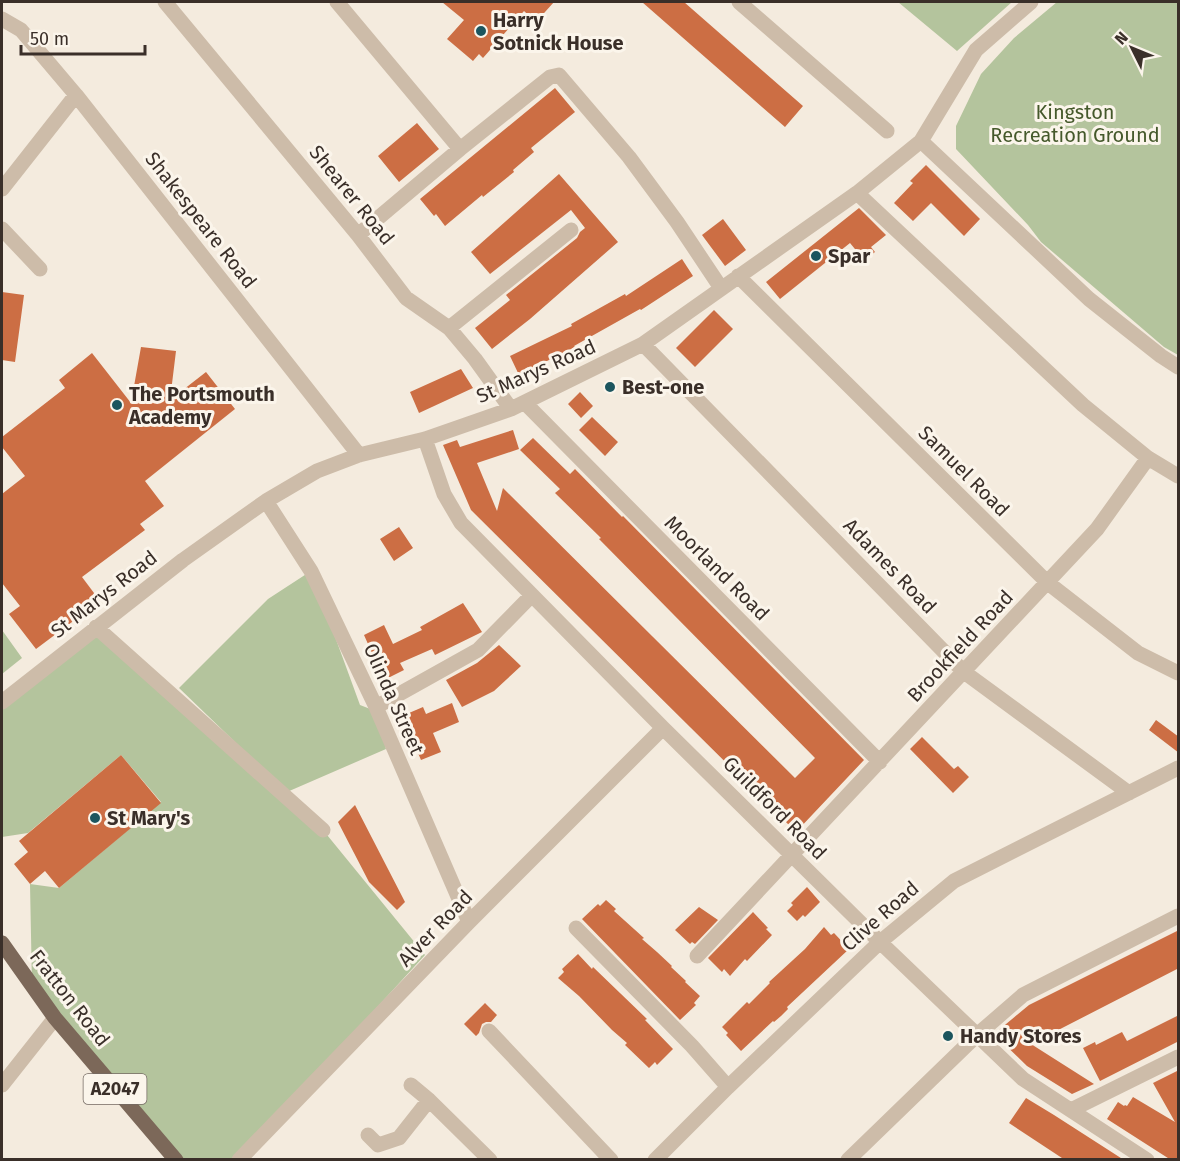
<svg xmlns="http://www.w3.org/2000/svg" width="1180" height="1161" font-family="'Fira Sans',sans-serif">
<rect width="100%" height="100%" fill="#f4ebde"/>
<path fill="#b4c49d" d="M898,2H1012L957,51Z
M1057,2H1178V355L1164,347L1041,242L1028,225L956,149V126L981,74L1014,38Z
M311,571L360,705L378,712L386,749L287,792L179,688L268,599Z
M96,627L323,830L425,955L238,1159H179L32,986L30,884L59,888L161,802L121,755L28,833L2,837V702Z
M2,630L22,658L2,674Z"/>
<path fill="#cc6e44" d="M442,2H554L536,22L524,11L483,58L479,54L473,61L447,39L464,20Z
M642,2H684L803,106L785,127Z
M555,88L575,112L531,148L534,152L513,170L514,172L483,197L482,195L445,226L436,214L434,216L420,199Z
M417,123L439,149L399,182L378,156Z
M926,165L980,219L964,236L931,203L913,221L894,203L913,183L910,181Z
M559,174L618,242L530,319L492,349L475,328L510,300L506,295L577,238L580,232L585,228L571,210L490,274L471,252Z
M859,208L886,235L871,247L875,252L864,260L850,243L780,299L766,282Z
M723,219L746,250L725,266L702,235Z
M682,259L693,276L641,310L640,309L574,346L575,347L519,375L510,356L572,326L571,324L625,294L626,296Z
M2,292L24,295L15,362L2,360Z
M714,310L733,329L695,367L676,348Z
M141,347L176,351L170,400L206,372L235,409L145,481L164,506L140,524L145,530L82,577L100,601L36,649L9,614L20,606L2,583V494L25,476L2,447V437L65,388L59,380L92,353L131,403Z
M461,369L473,388L419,413L410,392Z
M580,392L593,406L581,418L568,404Z
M592,417L618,442L605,456L579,430Z
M513,430L519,449L477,463L497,511L503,488L795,778L815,758L599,539L601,538L555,493L560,489L520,450L533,438L570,474L575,469L622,517L623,516L864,760L796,832L471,510L443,445L457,440L460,447Z
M399,527L413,548L394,561L380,539Z
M463,603L482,632L435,655L432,649L400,663L404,670L384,680L364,635L384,625L393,644L422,630L420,627Z
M499,645L521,666L494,691L462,707L446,680L477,663Z
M452,703L459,722L433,733L441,752L421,760L402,716L423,707L426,714Z
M1156,720L1179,737V753L1149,730Z
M922,737L954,769L958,766L969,777L953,793L910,749Z
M121,755L161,803L59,888L45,871L30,884L14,864L28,852L19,841Z
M355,805L405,902L397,910L369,882L338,822Z
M807,887L820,902L805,917L803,915L797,921L787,911L793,905L791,903Z
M606,900L616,909L614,911L644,938L642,939L657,952L672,966L671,967L686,981L685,982L700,996L694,1003L696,1005L680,1020L582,919L598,904L600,906Z
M699,907L718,920L695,944L692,942L690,944L675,930Z
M753,912L768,928L766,929L772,935L747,961L745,959L730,976L724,969L722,972L708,958Z
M824,927L831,935L834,933L849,949L787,1007L788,1009L781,1016L774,1022L773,1021L741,1051L726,1035L728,1033L722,1027L747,1002L749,1004L770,983L769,982L805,949Z
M1179,930V968L1031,1044L1094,1084L1072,1094L1027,1066L994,1034L1029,1005Z
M578,954L592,969L593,967L647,1019L645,1020L673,1049L657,1065L655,1062L649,1068L625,1045L627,1043L612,1030L579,996L558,978L564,972L562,969Z
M485,1003L497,1015L491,1022H486L482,1024L479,1033L476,1036L464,1024Z
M1179,1015V1041L1100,1081L1083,1048L1095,1042L1096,1045L1122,1032L1127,1041Z
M1179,1070V1160H1171L1107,1119L1118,1102L1124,1106L1125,1105L1127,1106L1133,1097L1175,1122L1153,1083Z
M1026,1098L1054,1115L1124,1160H1065L1009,1123Z"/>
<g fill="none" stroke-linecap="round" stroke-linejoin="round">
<path stroke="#cdbca9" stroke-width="15" d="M165,2L358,235L406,298L449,328L475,359L511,409
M337,2L460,149
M739,2L887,131
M2,19L21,30L76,95L359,455
M921,141L1089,299L1161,356L1178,367
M2,189L76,95
M857,193L1083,405L1148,458L1178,476
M2,229L40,269
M358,235L460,149L550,77L559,75L629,157L677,222L721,288
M738,276L1048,583L1138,653L1178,673
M449,328L571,230
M643,344L964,672L1129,793
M525,403L880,762
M425,439L444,494L461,523L663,728L880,942L1023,1079L1147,1160
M266,501L311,571L376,707L469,922
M96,627L323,830
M2,702L183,560L266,501L317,471L359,455L425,439L511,409L643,344L857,193L921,141L976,50L1031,2
M376,707L478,650L531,596
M576,928L692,1046L728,1087
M697,956L1097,529L1148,458
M489,1031L611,1160
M2,1085L55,1018
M411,1085L429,1100
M1071,1110L1178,1057
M368,1135L378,1145L399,1138L429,1100L490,1160
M239,1160L469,922L663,728
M655,1160L728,1087L880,942L954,881L1178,768
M848,1160L977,1035L1023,995L1178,916"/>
<path stroke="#7c6859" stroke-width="15" d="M2,943L55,1018L176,1160"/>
</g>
<g fill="#1c555e" stroke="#fbf5eb" stroke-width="2">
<circle cx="481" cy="31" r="6"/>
<circle cx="816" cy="256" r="6"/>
<circle cx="610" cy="387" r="6"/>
<circle cx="117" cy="405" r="6"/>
<circle cx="95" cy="818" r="6"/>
<circle cx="948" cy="1036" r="6"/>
</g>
<g text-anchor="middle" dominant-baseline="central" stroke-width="6" stroke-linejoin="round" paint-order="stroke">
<rect fill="#fbf5eb" stroke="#746a63" stroke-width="1.5" x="83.5" y="1074" width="63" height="30" rx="4.5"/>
<g font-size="18" font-weight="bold" fill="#3a2f29">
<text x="115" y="1089">A2047</text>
</g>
<g font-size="20" font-weight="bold" fill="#3a2f29" stroke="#fbf5eb" text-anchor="start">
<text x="493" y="20">Harry<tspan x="493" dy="23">Sotnick House</tspan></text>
<text x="828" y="256">Spar</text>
<text x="622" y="387">Best-one</text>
<text x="129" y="394">The Portsmouth<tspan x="129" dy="23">Academy</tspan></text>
<text x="107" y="818">St Mary's</text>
<text x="960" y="1036">Handy Stores</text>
</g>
<g font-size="20" fill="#45592b" stroke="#fbf5eb">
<text x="1075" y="112">Kingston<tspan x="1075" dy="23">Recreation Ground</tspan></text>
</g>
<g font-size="20" fill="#3a2f29" stroke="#fbf5eb">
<text transform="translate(352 195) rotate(51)">Shearer Road</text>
<text transform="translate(201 220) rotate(52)">Shakespeare Road</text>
<text transform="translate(536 371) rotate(-24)">St Marys Road</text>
<text transform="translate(964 471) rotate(45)">Samuel Road</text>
<text transform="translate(890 566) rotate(46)">Adames Road</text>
<text transform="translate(717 568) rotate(45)">Moorland Road</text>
<text transform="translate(104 594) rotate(-38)">St Marys Road</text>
<text transform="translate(960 646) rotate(-47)">Brookfield Road</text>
<text transform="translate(394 699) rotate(66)">Olinda Street</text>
<text transform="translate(775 808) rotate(45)">Guildford Road</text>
<text transform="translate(880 916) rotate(-41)">Clive Road</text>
<text transform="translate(435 928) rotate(-46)">Alver Road</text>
<text transform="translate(70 998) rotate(52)">Fratton Road</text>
</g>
</g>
<rect width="1180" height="1161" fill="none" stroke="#3a2f29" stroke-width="6"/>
<g transform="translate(1132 48) rotate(313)" stroke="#fbf5eb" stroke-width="4.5" paint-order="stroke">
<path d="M0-4.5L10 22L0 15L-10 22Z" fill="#3a2f29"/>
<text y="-9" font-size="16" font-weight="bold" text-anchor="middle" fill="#3a2f29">N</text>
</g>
<path d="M21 45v9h124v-9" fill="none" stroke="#3a2f29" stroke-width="3"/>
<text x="30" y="45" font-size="18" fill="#3a2f29" stroke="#fbf5eb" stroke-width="4.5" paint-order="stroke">50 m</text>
</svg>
